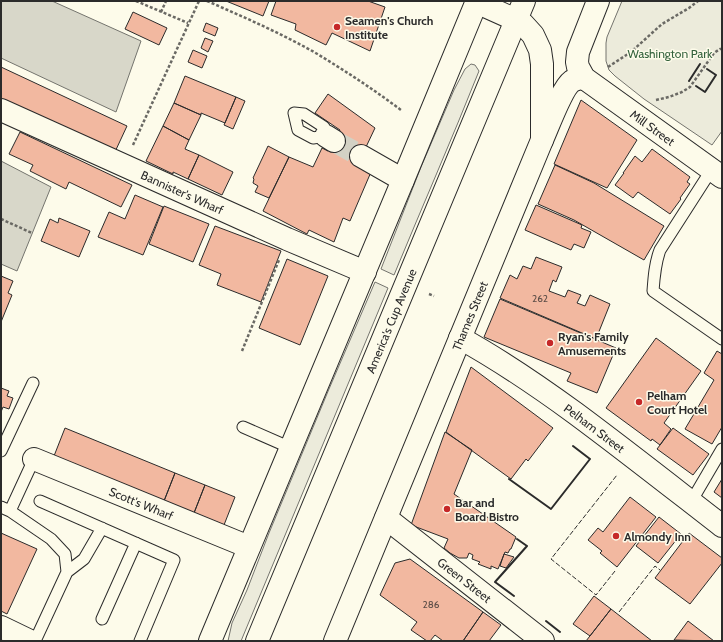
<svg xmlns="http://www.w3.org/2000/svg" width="723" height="642" font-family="Cabin,sans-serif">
<rect width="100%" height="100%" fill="#fdfbea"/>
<path fill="#ecebdb" stroke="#74746e" d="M622,1H722V131L712,145L644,99L615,76L609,70L606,61V43L607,37Z
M471,64L475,65L479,71C452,139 422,207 394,275L381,269L421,167L454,90L465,69Z
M375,282L388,288L241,641H228L232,623L247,590L269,533L329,389Z"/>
<path fill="#d8d7c9" stroke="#74746e" d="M1,1H52L141,41L116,112L1,58Z
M1,161L51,187L17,271L1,264Z"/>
<path fill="#f2b8a0" stroke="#2b2b2b" d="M226,1H269L263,16Z
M276,1H368L385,7L370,51L332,33L326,45L295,30L296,24L271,15Z
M133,12L167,28L159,45L125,29Z
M206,23L218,28L215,36L203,31Z
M205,38L213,41L208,52L201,48Z
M193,50L207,56L202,68L188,62Z
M1,67L127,126L114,154L1,100Z
M185,76L236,97L225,123L201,113V115L174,103Z
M328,94L375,128L357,166L371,172L350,221L343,218L334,242L309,230L307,234L263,211L289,157L313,167L322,148L328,151L340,130L315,113Z
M236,97L245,101L233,129L224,125Z
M581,100L637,140L607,188L554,164Z
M174,103L201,115L189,140L163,126Z
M163,126L189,140L185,149L199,155L188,179L173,172V174L146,161Z
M20,132L132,185L121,207L69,182L66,189L30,171L33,165L9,154Z
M268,146L289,157L269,198L255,192L258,186L253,183L254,179L253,178Z
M652,149L690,177L687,182L690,184L680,198L681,199L670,214L638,192L633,198L615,185L624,173H623L635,156L642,162Z
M199,155L233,172L222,195L188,179Z
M555,165L594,183L664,226L644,260L574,220L538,204Z
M135,195L163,207L143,255L98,237L109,212L125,219Z
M536,205L582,225L581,228L591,232L584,248L574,244L571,250L525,230Z
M164,206L209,224L193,262L149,244Z
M59,218L90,231L79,257L41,241L50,219L58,223Z
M215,226L281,251L261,302L217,285L221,274L199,265Z
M536,257L562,267L556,282L553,280L549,291L565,297L568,290L581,295L577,303L585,306L590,295L610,304L596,339L500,298L510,275L517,279L523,266L531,269Z
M287,259L328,276L300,345L259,328Z
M1,276L13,281L8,293L12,295L1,322Z
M500,299L616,348L597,393L567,381L571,373L484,337Z
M656,338L701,371L664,423L671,429L660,445L652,439L651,441L606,408Z
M717,351L722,354V427L712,444L685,429L714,380L704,373Z
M471,367L553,428L528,461L526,459L511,479L446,432Z
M1,388L9,391L7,396L13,398L9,409L3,407L1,412Z
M65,428L175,473L164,501L54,456Z
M673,428L709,454L693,475L657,449Z
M445,432L472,450L454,494L516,537L511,549H510L508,553L505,552L498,569L491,566V569L478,564L480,562L472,559L473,555L469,553L467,558H459L450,553L444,548L448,539L411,525Z
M175,473L205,485L194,513L164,501Z
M722,479V498L714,492Z
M205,485L235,497L224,525L194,513Z
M630,497L656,517L617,567L600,553L602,551L588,540L598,528L603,532Z
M659,517L681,534L658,563L636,546Z
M1,533L37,549L7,614L1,611Z
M689,533L722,558V563L690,604L655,578Z
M504,554L514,557L506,568L500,566Z
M410,559L483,612L463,641H443L435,635L430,641H427L411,630L417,622L380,595L395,563Z
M594,596L611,609L590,636L573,624Z
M611,609L652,641H586Z
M483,612L501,625L489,641H463Z
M688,621L714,641L674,640Z"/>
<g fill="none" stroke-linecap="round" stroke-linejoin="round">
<path stroke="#d3d1c4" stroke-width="22" stroke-dasharray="22 11" stroke-linecap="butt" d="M334,141L361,156"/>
<g stroke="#2b2b2b" stroke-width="13">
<path id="lane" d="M294,113L304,114L324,127L326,136L313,138L298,130Z
M712,169L660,250C655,263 654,277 653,291L722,339
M243,427L291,448
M1,451L33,383
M40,501L174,560L140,641
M691,502L722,449
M1,507L10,511L51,539L65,554L67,572L35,641
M10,511L34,459
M67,572L84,559L102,528
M102,619L136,543"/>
</g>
<g stroke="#2b2b2b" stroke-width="24">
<g id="street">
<path id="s1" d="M1,110L287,239L365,272"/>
<path d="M326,136L334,141"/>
<path d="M361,156L403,180"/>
<path id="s2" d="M34,459L249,547"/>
<path id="s3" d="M386,518L543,641"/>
<path d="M1,627L30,641"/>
</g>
</g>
<g stroke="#2b2b2b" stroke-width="24">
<g id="secondary">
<path id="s4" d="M598,1L578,52L577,62L578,67L584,78L722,177"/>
<path id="s5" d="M460,338C500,360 538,386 575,413C625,450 673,488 722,526"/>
<path id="s6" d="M335,641L542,140C548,127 562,88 572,81C576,79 580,78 584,78"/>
</g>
</g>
<g stroke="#2b2b2b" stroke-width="24">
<g id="primary">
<path d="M476,2L516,20L523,24L533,35L540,50L542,64V140"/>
<path d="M210,641L403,180L477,1"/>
<path id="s7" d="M257,641L524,1"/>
</g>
</g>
<path stroke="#6a6964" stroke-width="2.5" stroke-dasharray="3 2" stroke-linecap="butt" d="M136,1L188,23
M207,1C244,17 280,33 314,52C344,70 373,89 401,110
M161,12L166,1
M608,67L631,52L662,24L689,8L698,1
M656,100L669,97L682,92L690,87L714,53L720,49H722
M133,145L199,1
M1,219L32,233
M429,294L434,296
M242,351L279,260"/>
<use href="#lane" stroke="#fdfbea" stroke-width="11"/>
<use href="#street" stroke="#fdfbea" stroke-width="22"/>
<use href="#secondary" stroke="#fdfbea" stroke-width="22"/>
<use href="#primary" stroke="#fdfbea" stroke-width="22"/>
<path stroke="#2b2b2b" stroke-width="1" stroke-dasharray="5 2" stroke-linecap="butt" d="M615,571L596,595L551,559L617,475
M619,612L655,566L660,570"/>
<path stroke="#2b2b2b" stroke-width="2" d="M689,81L700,64
M696,86L705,92L716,75L707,69
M509,479L551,509L590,459L573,446
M514,596L495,582L527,546L517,539
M546,621L560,632"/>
</g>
<g fill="#c62828" stroke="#fdfbea" stroke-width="1.5">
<circle cx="337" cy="27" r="4"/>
<circle cx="550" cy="343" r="4"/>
<circle cx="639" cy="402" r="4"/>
<circle cx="447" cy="509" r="4"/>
<circle cx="616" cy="536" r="4"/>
</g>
<g text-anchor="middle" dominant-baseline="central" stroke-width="3" stroke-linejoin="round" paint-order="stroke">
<g font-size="10" fill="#5d4e48">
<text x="540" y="298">262</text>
<text x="431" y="604">286</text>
</g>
<g font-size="12" font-weight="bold" fill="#2b2b2b" stroke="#fdfbea" text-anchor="start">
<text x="345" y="20">Seamen's Church<tspan x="345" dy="14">Institute</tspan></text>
<text x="558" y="336">Ryan's Family<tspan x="558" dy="14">Amusements</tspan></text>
<text x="647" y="395">Pelham<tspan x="647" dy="14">Court Hotel</tspan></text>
<text x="455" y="502">Bar and<tspan x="455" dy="14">Board Bistro</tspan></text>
<text x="624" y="536">Almondy Inn</text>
</g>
<g font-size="12" fill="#34623c" stroke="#fdfbea">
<text x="670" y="53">Washington Park</text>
</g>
<g font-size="12" fill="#2b2b2b" stroke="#fdfbea">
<text stroke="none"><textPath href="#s4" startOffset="167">Mill Street</textPath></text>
<text stroke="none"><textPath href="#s1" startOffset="199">Bannister's Wharf</textPath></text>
<text stroke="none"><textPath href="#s6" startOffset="352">Thames Street</textPath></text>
<text stroke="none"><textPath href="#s7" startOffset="347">America's Cup Avenue</textPath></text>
<text stroke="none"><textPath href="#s5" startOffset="162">Pelham Street</textPath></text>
<text stroke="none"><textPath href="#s2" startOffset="116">Scott's Wharf</textPath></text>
<text stroke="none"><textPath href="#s3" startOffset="100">Green Street</textPath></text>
</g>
</g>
<rect width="723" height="642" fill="none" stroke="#2b2b2b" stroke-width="4"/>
</svg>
